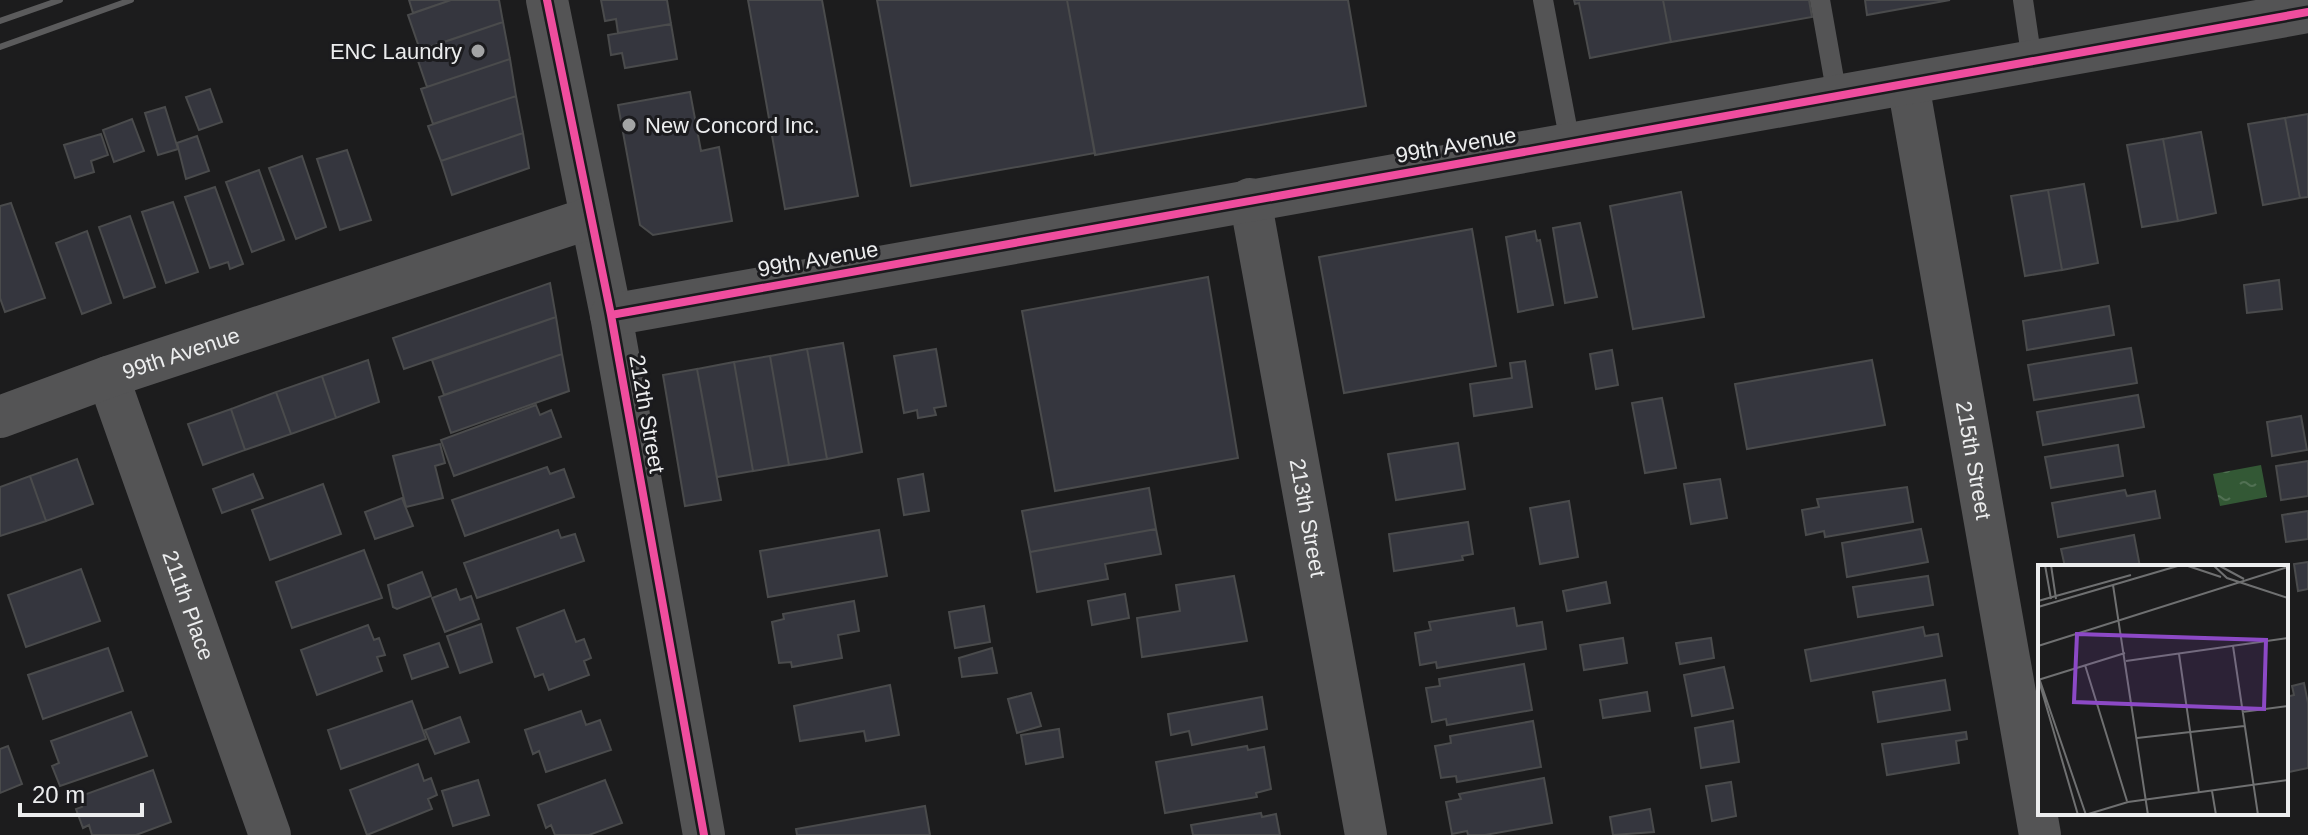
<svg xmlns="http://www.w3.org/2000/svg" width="2308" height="835" font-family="Arial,sans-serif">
<defs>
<pattern id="water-ripples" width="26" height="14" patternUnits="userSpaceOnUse" patternTransform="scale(2)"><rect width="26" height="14" fill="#335835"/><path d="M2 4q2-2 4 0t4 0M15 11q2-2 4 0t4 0" fill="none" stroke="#517053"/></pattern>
</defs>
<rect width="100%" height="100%" fill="#1c1c1d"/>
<path fill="url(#water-ripples)" d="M2261,465L2267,497L2220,506L2213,474Z"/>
<path fill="#35363e" stroke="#4a4b4c" stroke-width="2" d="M409,0H451L413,13Z
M451,0H499L503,22L420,50L408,15Z
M601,0H667L671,24L618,33L616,19L605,21Z
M748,0H822L858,196L785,209Z
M877,0H1067L1095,153L911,186Z
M1067,0H1348L1366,106L1095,155Z
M1574,0H1663L1671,42L1590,58L1579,3L1575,4Z
M1663,0H1809L1812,17L1671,42Z
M1865,0H1950L1867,15Z
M503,22L510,59L427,87L415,52Z
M671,24L677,59L625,68L622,53L611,55L608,35Z
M510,59L516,96L433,124L421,89Z
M210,89L222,122L199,130L186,97Z
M690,92L701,151L719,147L732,221L653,235L640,225L618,105Z
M516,96L523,133L441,161L428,126Z
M165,107L178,149L158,155L145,113Z
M2308,114V197L2300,198L2285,118Z
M2285,118L2300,198L2263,205L2248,124Z
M132,119L144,151L114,162L103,130Z
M2201,132L2216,213L2178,221L2163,139Z
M523,133L529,168L452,195L441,161Z
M101,134L108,155L91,161L94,172L75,178L64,145Z
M197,136L209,171L186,179L177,143Z
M2163,139L2178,221L2142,227L2127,145Z
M347,150L371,220L340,230L317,159Z
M302,156L326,227L296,239L269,168Z
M259,170L284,240L252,252L226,182Z
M2084,184L2098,263L2062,270L2048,190Z
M215,187L243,264L230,269L228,262L210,268L185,197Z
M2048,190L2062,270L2025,276L2011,196Z
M1681,192L1704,317L1633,329L1610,206Z
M173,202L198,272L166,283L142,212Z
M11,203L45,298L5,312L0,298V206Z
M130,216L155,287L124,298L99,227Z
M1580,223L1597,297L1565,303L1553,228Z
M1472,229L1496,366L1344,393L1319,257Z
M87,231L111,303L82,314L56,243Z
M1535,231L1537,241L1540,240L1553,305L1518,312L1506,237Z
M1208,277L1238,458L1055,491L1022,311Z
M2279,280L2282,309L2247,313L2244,285Z
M550,283L556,317L404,369L393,338Z
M2109,306L2114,335L2027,350L2023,321Z
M556,317L562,354L444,395L432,360Z
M843,343L862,452L827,459L807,349Z
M2131,348L2137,383L2034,400L2028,365Z
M807,349L827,459L789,465L770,356Z
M936,349L946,406L934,408L936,415L918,418L917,410L904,413L894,356Z
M1612,350L1618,385L1596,389L1590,354Z
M562,354L569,391L451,433L439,397Z
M770,356L789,465L753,471L734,362Z
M368,360L379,402L336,418L322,376Z
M1872,360L1885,425L1747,449L1735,384Z
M1525,361L1532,407L1474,416L1470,384L1512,378L1510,363Z
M734,362L753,471L717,477L697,369Z
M697,369L721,500L685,506L663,375Z
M322,376L336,418L291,434L276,392Z
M276,392L291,434L245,450L231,409Z
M2138,395L2144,427L2043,445L2037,412Z
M1662,398L1676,468L1645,473L1632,403Z
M536,405L540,415L551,410L561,437L454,476L441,440Z
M231,409L245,450L203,465L188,424Z
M2301,416L2307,450L2272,456L2267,422Z
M1458,443L1465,489L1396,500L1388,454Z
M440,444L445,463L435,466L443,498L406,507L393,456Z
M2118,445L2123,476L2051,488L2045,457Z
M77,459L93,504L46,521L30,476Z
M2308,461V496L2281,500L2276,466Z
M547,467L550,474L564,469L574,497L465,536L452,500Z
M253,474L263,498L222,513L213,489Z
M923,474L929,511L904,515L898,479Z
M30,476L46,521L0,536V487Z
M1720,479L1727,518L1691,524L1684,484Z
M323,484L341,534L270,560L252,510Z
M1907,487L1913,522L1825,537L1824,531L1806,535L1802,510L1819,507L1817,499Z
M1149,488L1156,529L1030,552L1022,511Z
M2125,490L2127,496L2155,491L2160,518L2058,537L2052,503Z
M402,498L413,526L375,539L365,512Z
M1569,501L1578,557L1540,564L1530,508Z
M2308,511V539L2286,542L2282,515Z
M1468,522L1473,554L1462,556L1463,560L1394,571L1389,534Z
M1156,529L1161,554L1105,564L1108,579L1037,592L1030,552Z
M1921,529L1928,562L1847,577L1842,543Z
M558,530L561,538L575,534L584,561L477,598L464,563Z
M879,530L887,576L768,597L760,551Z
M2134,535L2140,567H2065L2061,549Z
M364,550L382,598L292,628L276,582Z
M2308,562V589L2298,591L2294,564Z
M81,569L100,621L26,647L8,595Z
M422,572L431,596L397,609L393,607L388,585Z
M1234,576L1247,641L1142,657L1137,618L1180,611L1176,585Z
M1928,576L1933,605L1858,617L1853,587Z
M1606,582L1610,603L1567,611L1563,591Z
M456,589L460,600L471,596L479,619L445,632L432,598Z
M1125,594L1129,618L1092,625L1088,601Z
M854,601L859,631L838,635L842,658L792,667L791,662L779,663L772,622L784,619L783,614Z
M984,606L990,642L955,648L949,612Z
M1514,608L1517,626L1542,622L1546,649L1437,668L1436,662L1420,665L1415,633L1431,630L1429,622Z
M564,610L576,642L584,639L591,658L584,661L589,675L549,690L543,674L535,677L517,628Z
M481,624L492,662L460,673L447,636Z
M368,625L374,640L379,638L385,655L377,657L382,671L317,695L301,650Z
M1923,627L1925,636L1938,634L1942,656L1811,681L1805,650Z
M1623,638L1627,663L1584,670L1580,645Z
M1711,638L1714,658L1680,664L1676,643Z
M439,643L448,667L412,679L404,655Z
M108,648L123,691L43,719L28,675Z
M992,648L997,673L962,677L959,658Z
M1524,664L1532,710L1447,725L1446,719L1432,722L1426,688L1440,686L1439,679Z
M1724,667L1733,708L1692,716L1684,675Z
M1945,680L1950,710L1878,722L1873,692Z
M2304,683L2308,703V768L2289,772L2286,697L2294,695L2292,686Z
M890,685L899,735L866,741L864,731L800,741L794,706Z
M1647,692L1650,711L1603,718L1600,700Z
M1031,693L1041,726L1017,733L1008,699Z
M1262,697L1267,729L1192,745L1189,731L1171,735L1168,714Z
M412,701L426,739L341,769L328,730Z
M581,711L586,725L600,720L611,750L546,772L539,751L533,754L525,730Z
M131,712L147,756L60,786L52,766L59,763L51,741Z
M460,717L469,742L435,754L425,730Z
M1533,721L1541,767L1457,782L1456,776L1441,778L1435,746L1451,743L1450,736Z
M1733,721L1739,762L1701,768L1695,728Z
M1059,729L1063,757L1026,764L1021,735Z
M1966,732L1967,739L1956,741L1959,763L1887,775L1882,744Z
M8,746L22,784L0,793V749Z
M1247,746L1248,750L1264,747L1271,789L1256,793L1257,797L1165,813L1156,762Z
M418,764L424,781L431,778L437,795L428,799L432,809L367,835L350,790Z
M153,770L171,822L136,835H92L89,825L83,828L76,809L82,807L78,797Z
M1544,778L1552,823L1485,835H1468L1467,831L1452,834L1446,802L1461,799L1459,794Z
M478,780L489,815L453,826L442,791Z
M605,780L622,823L589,835H555L551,825L546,828L538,805Z
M1731,782L1736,816L1712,821L1706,786Z
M925,806L930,835H797L796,829Z
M1650,809L1654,832L1613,835L1610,817Z
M1261,813L1262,817L1276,814L1280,835H1193L1191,825Z"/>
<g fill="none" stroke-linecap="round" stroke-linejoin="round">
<path stroke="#545455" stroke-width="20" d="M1543,0L1570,143
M1820,0L1837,96
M2023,0L2032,61"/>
<g stroke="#545455" stroke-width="42">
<path d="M547,0L611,315L704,835"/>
<path id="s1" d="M1908,84L2040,835"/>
<path id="s2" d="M1250,199L1366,835"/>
<path d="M611,315L2308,12"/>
<path id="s3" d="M108,377L270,835"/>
<path id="s4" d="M0,417L108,377L590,218"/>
</g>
<path stroke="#5b5b5c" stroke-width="6" d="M0,21L60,0
M0,47L131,0"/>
<g stroke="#1b1b1e" stroke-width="13">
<path id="cycleway" d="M547,0L611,315L704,835
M611,315L2308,12"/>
</g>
<use href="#cycleway" stroke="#ef4d9e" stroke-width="8"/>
</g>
<g fill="#a3a4a5" stroke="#1b1b1e" stroke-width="3">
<circle cx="478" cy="51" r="8"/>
<circle cx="629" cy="125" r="8"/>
</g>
<g text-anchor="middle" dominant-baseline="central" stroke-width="6" stroke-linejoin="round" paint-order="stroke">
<g font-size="22" fill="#ecedee" stroke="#1b1b1e" text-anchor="end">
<text x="462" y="51">ENC Laundry</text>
<text x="645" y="125" text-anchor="start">New Concord Inc.</text>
</g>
<g font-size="22" fill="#ecedee" stroke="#1b1b1e">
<text transform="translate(1456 145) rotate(-10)">99th Avenue</text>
<text transform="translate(818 259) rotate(-10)">99th Avenue</text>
<text stroke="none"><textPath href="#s4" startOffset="192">99th Avenue</textPath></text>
<text transform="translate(647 414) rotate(80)">212th Street</text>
<text stroke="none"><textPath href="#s1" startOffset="382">215th Street</textPath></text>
<text stroke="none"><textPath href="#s2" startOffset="324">213th Street</textPath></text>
<text stroke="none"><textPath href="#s3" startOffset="242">211th Place</textPath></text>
</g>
</g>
<g transform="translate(2038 565)">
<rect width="250" height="250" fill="#1c1c1d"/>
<path fill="none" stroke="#6f7071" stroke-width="2" d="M7,0L13,34M13,0L18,34M147,0L183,12M175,0L189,13L250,33M180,0L206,14M75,20L110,250M0,36L93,10M0,42L143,0M0,81L250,2M195,81L220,250M141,89L161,228M88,96L250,73M47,100L89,236M0,110L48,250M0,115L87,88M1,116L40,250M204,147L250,141M99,173L206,161M174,226L178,250M47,250L90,237L250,215"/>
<path fill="#8c49c6" fill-opacity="0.15" stroke="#8c49c6" stroke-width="4" d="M39,69L228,75L226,144L36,137Z"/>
<rect width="250" height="250" fill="none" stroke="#ecedee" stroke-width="4"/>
</g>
<path d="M20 803v12h122v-12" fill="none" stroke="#ecedee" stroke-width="4"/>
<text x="32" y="803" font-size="24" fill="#ecedee" stroke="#1b1b1e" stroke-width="6" paint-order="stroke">20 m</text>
</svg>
